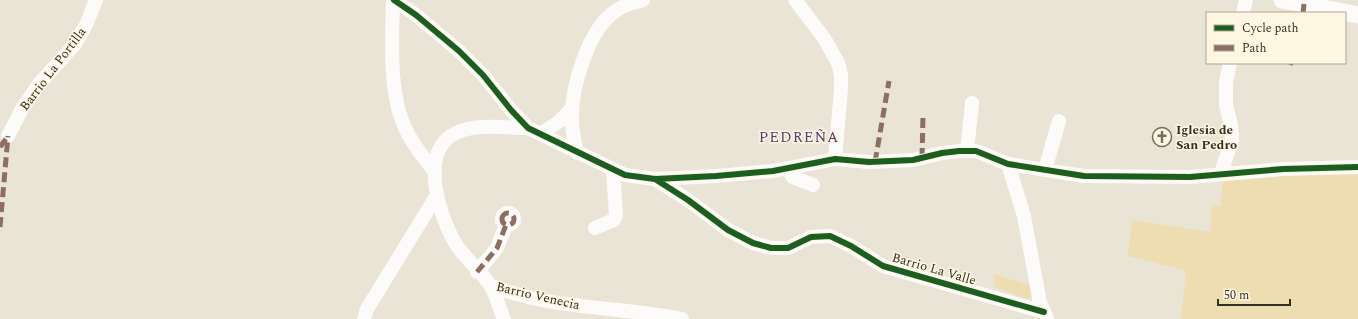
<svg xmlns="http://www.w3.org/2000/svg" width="1358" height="319" font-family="Spectral,serif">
<rect width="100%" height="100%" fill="#eae4d6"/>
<path fill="#eeddb0" d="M1358,171V319H1181L1186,271L1128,256L1132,220L1210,232L1212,205L1221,206L1223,178Z
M994,274L1029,285L1031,297L1028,299L995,287Z"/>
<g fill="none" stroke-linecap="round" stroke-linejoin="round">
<path stroke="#fcfbf9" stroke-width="14" d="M393,0C392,37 389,89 403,123C410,141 423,157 435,172
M394,0L416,15L459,51L483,75L511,110L528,128L625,175L655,179L716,176L773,171L835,159L869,162L913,160L942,153L959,151H976L1008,164L1084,176L1190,177L1283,169L1358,167
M795,0L824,38L838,63L841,75V89L835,159
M1243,13L1246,0
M540,134L560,121L572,108
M8,136L23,107L39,84L75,44L86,25L96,0
M967,151L972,103
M577,153C575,143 572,131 572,120C571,88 588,28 617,10C624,5 634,3 643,0
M1008,164L1024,216L1040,303L1047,318
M787,168L793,177L813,185
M1045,170L1059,121
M1221,173L1232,140L1231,125L1226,105V82L1230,63
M655,179L688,200L728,230L753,243L771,248H788L811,237L830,236L851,246L883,266L1044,312
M502 219a6 6 0 1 1 12 0a6 6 0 1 1-12 0Z
M595,228L614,220L616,215L613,170
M477,272L497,248L506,225
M490,285C551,310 619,306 682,319
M364,319L367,309L437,195
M504,319C499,308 497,296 490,285C481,271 467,260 457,246C440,219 417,151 456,133C476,123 506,128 528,128"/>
<path stroke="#fcfbf9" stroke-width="17" d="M1282,0L1358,15"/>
<path stroke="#8d6e63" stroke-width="5" stroke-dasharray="10 5" stroke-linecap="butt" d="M1303,13L1304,4
M1290,65L1291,63
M0,147L8,136
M922,158L923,115
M875,162L889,81
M502 219a6 6 0 1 1 12 0a6 6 0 1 1-12 0Z
M0,227L8,136
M477,272L497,248L506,225"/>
<g stroke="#fef6e0" stroke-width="8">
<path id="cycleway" d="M394,0L416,15L459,51L483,75L511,110L528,128L625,175L655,179L716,176L773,171L835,159L869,162L913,160L942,153L959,151H976L1008,164L1084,176L1190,177L1283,169L1358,167
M655,179L688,200L728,230L753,243L771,248H788L811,237L830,236L851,246L883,266L1044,312"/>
</g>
<use href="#cycleway" stroke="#1b5e20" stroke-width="6"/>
</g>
<defs>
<g id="church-ring" transform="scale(1)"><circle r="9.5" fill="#fef6e0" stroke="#736e63" stroke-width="1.5"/><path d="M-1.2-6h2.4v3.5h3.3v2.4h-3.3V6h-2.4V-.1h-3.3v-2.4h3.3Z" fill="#736e63"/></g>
</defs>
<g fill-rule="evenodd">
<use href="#church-ring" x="1162" y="137"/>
</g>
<g text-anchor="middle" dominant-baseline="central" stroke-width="3" stroke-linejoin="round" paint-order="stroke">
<g font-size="13" fill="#332f25" stroke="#fef6e0">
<text transform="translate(53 69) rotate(-53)">Barrio La Portilla</text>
<text transform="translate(934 269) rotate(16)">Barrio La Valle</text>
<text transform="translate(538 296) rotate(13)">Barrio Venecia</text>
</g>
<g font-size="13" font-weight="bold" fill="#332f25" stroke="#fef6e0" text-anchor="start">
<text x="1176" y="130">Iglesia de<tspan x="1176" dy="15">San Pedro</tspan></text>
</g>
<g font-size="15" letter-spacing="1" fill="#5c3a74" stroke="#fef6e0">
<text x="799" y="137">PEDREÑA</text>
</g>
</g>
<rect x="1206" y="12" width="140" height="52" fill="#fef6e0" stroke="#ada695"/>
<rect x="1214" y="25" width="20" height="6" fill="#1b5e20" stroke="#ada695"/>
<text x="1242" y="32" font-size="12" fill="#332f25">Cycle path</text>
<rect x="1214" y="45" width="20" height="6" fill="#8d6e63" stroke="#ada695"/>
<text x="1242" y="52" font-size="12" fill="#332f25">Path</text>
<path d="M1218 299v6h72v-6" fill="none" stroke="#332f25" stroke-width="2"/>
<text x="1224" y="299" font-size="12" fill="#332f25" stroke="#fef6e0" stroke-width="3" paint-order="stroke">50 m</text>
</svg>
